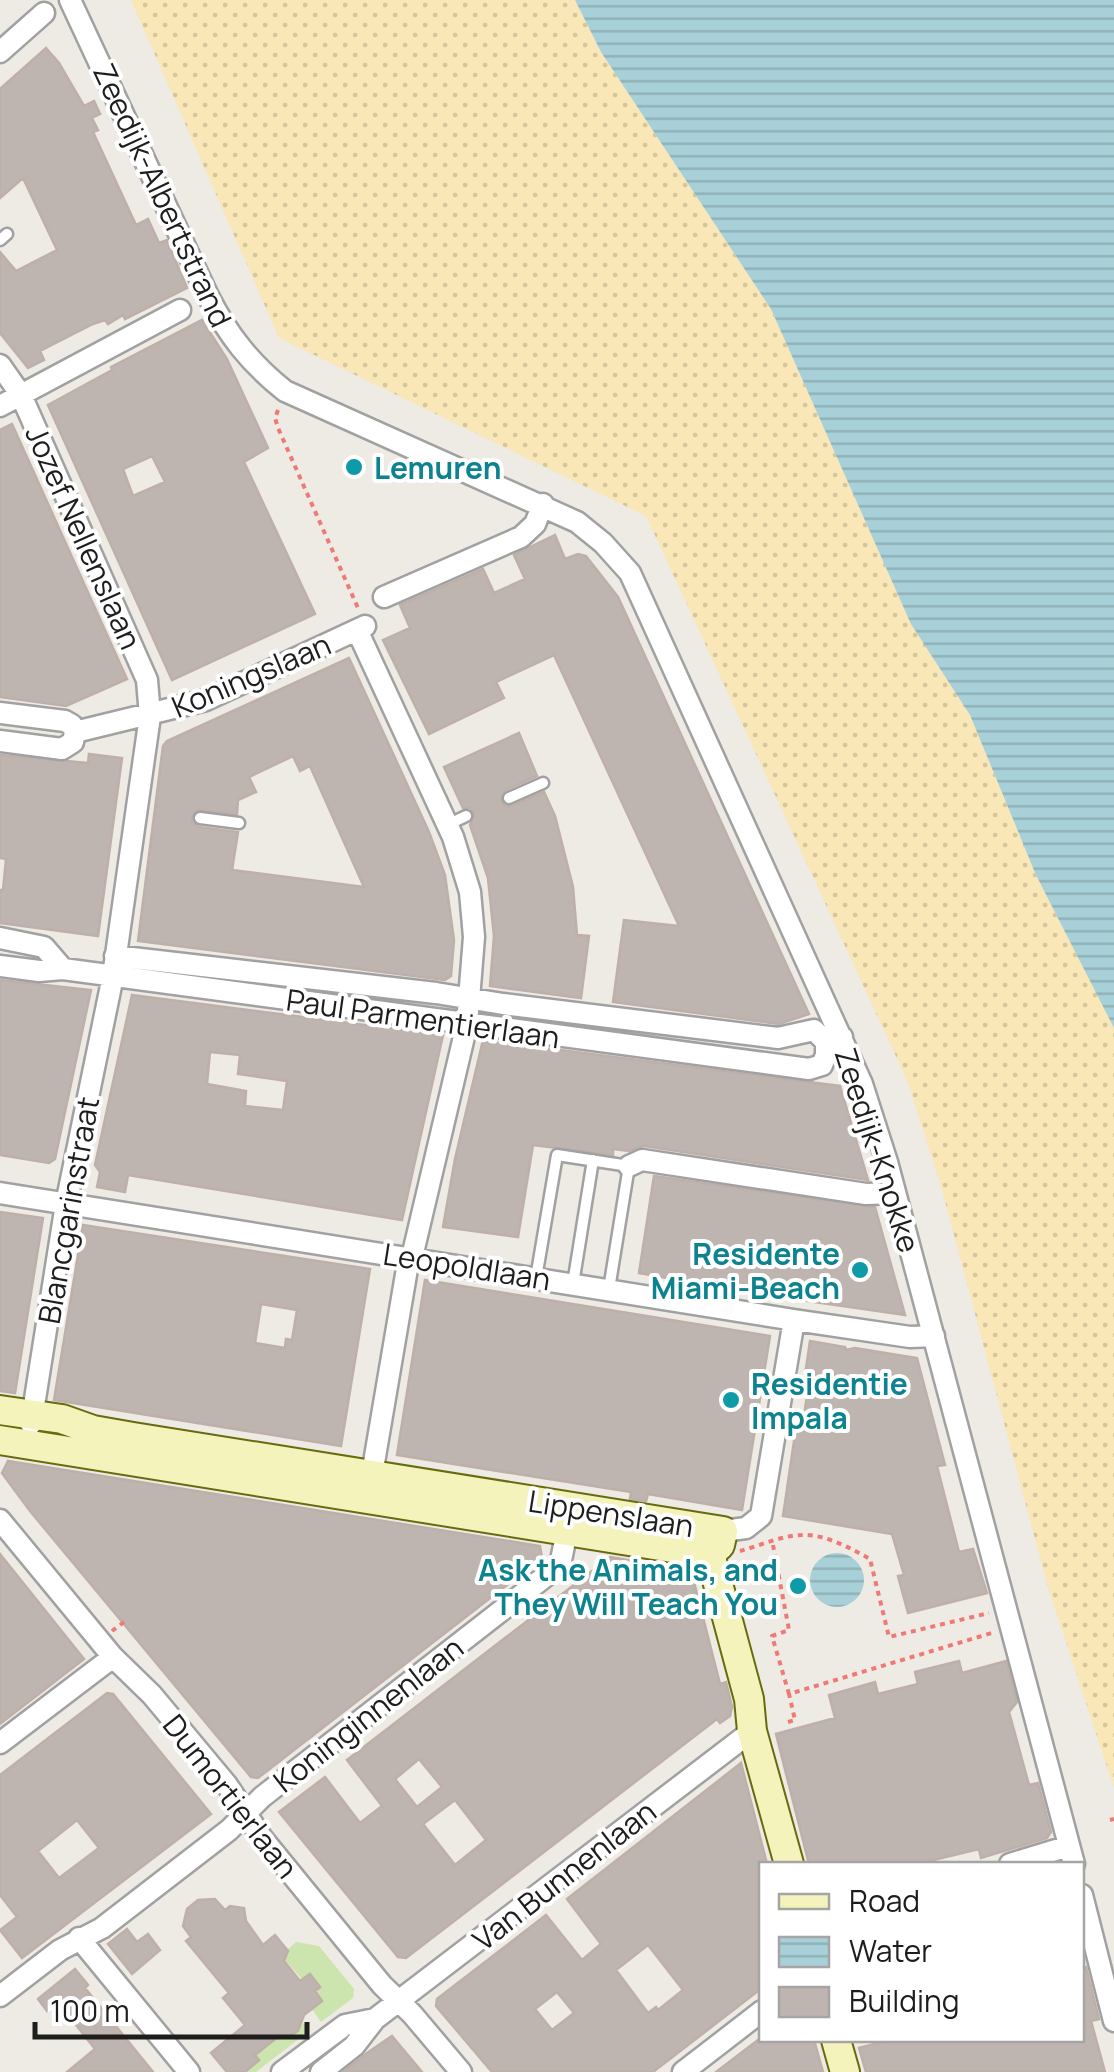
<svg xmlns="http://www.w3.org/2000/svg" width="1114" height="2072" font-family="Manrope,sans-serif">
<defs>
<pattern id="sand-dots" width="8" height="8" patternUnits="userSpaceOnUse" patternTransform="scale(2.5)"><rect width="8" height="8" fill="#f9e7b7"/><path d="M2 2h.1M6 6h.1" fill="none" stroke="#d5c69d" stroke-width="1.8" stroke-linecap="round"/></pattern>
<pattern id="water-rules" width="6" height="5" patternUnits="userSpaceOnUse" patternTransform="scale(2.5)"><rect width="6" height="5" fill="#a8d0d8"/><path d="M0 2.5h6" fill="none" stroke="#90b2b9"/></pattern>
</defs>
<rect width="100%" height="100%" fill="#eeeae4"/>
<path fill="#cce4ad" d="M296,1942L319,1946L354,1989L353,1998L321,2022L312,2009L322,2001L283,1958L285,1952Z
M303,2023L309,2031L256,2072H245L259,2060L253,2052L276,2034C289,2039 298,2034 303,2023Z"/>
<path fill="url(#sand-dots)" d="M131,0H575L601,52L771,309L911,624L970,715L1036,875L1114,1028V1788L1047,1584L941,1186L907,1080L646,516L279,338Z"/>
<path fill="url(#water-rules)" d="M575,0H1114V1028L1036,875L970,715L911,624L771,309L601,52Z
M810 1580a27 27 0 1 1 54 0a27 27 0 1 1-54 0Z"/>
<path fill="#beb5b1" stroke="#beb0a8" stroke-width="2.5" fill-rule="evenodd" d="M46,48L59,63L84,106L94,101L100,114L92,118L98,130L93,132L136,225L148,219L159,243L167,240L187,288L125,319L123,315L108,324L105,320L93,324L40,351L44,360L28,368L0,333V252L16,271L57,250L23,178L0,198V89Z
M202,320L227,359L268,448L244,462L315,614L172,680L48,405L112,370L111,367ZM152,456L165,482L133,496L123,469Z
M12,424L127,679L66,706L0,697V430Z
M555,535L565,559L578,554L586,556L618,597L809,1014L779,1024L613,1002L624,920L679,926L554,655L496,682L504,698L429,734L383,640L410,628L400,605L483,569L494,593L525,579L514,555Z
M349,658L429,832L445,875L454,940L451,976L445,980L138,941L163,746L167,741ZM293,756L300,771L310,766L364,887L232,870L238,832L199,827L192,822L193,814L198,810L237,814L238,800L256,792L249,777Z
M519,733L537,776L505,790L501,801L505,806H512L544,792L555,816L573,887L577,935L589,936L581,998L490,986L494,936L488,878L470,825L474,813L470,808H463L444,767Z
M89,754L122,758L98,936L0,923V890H3L6,859L0,858V755L88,763Z
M0,980L91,990L55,1159L49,1163L0,1155Z
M132,995L443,1035L402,1220L128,1175L125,1192L97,1187L100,1172L95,1165ZM210,1052L240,1055L238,1074L287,1081L283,1110L245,1106L246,1091L207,1084Z
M483,1040L840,1086L868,1180L644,1146L629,1151L613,1149V1155L533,1145L518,1237L443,1227L455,1159Z
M654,1176L875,1207L905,1315L744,1292L639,1273Z
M0,1212L43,1218L15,1393L0,1391Z
M83,1225L370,1269L341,1446L54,1400ZM261,1304L297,1310L292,1340L286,1339L285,1348L255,1343Z
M425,1280L770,1336L742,1510L648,1494L646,1501L630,1499L631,1492L397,1455Z
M810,1341L845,1347L846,1350L855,1348L917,1358L945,1465L937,1466L959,1552L973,1549L987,1593L908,1613L898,1576L904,1575L892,1534L783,1516L797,1421L803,1422L809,1383L804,1382Z
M8,1461L540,1546L542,1558L258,1778L251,1777L30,1511L2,1473Z
M0,1554L84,1659L0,1724Z
M610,1557L689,1570L692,1574L720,1684L726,1682L732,1707L730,1716L720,1723L717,1719L406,1958L398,1957L279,1812L325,1777L360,1823L382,1806L347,1760ZM419,1759L442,1787L417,1807L395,1779ZM455,1800L486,1840L455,1865L423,1824Z
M959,1661L962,1673L1006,1661L1017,1702L1009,1712L1029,1785L1038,1783L1051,1832L1047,1838L981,1858L979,1849L917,1864H809L776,1734L835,1718L829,1695L875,1682L878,1694L918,1684L915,1672Z
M107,1693L113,1694L211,1814L22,1958L0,1930L17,1917L0,1895V1775ZM77,1820L99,1848L59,1878L38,1851Z
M741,1763L767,1864H762V1988L653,2072H492L436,2006L437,1999L546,1915L582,1960L601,1944L567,1899ZM648,1945L683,1990L658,2010L656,2007L648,2013L616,1970ZM557,1992L574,2013L552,2030L535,2009Z
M215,1899L225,1910L230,1906L244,1908L246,1921L263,1945L275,1935L288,1951L284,1961L300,1981L310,1974L320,1987L315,1991L322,2001L304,2015L298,2031L289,2036H279L255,2055L259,2060L245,2072H227L211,2053L245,2025L223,1998L229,1993L186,1941L191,1937L183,1926L187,1909L198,1900Z
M127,1929L137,1942L148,1934L160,1950L132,1974L108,1944Z
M1086,1967L1099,2019L1091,2021L1105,2072H866L859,2048L890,2040H1082V1968Z
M75,1969L88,1985L85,1988L153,2072H67L95,2049L58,2002L47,2011L38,1999Z
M392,2036L422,2072H343L367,2053Z
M758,2040H814L823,2072H716Z"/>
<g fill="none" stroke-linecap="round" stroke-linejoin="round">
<g stroke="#a1a1a1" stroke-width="15">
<path id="lane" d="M0,240L7,234
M509,798L543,783
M200,818L239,823
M447,825L466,816
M536,1278L557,1155L629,1166L609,1289
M573,1284L593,1160"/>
</g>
<g stroke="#a1a1a1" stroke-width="25">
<path id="street" d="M70,0L208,296C228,335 250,363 285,391L577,522L603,543L630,573L862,1084L887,1162L1074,1864
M0,52L44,13
M0,365L21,395L147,680L150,716L113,976L66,1204L31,1424
M0,406L180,310
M384,597L521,537L535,524L543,504
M357,630L453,837L470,892L474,937L467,1024L412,1257
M0,713L65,721L72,725L75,732
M75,732L206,700L365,626
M0,741L62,749L73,742L75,732
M0,938L44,947L63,969
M115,956L436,993L503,1004L778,1038L814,1030L826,1042
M0,966L39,971L63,969L809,1069L822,1065L826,1055V1042L842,1037
M629,1166L642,1160L866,1194L895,1193
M0,1193L794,1320L910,1337L934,1336
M370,1486L409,1257
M0,1520L113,1657L152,1695L227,1785L262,1838L382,1985L412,2014L461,2072
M723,1531L746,1528L761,1516L794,1320
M0,1743L113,1657
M1010,1864L1069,1846
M1082,1895L1114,2021
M79,1938L189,2072
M0,1996L60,1950L102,1928L229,1830L262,1797L560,1565L567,1531
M282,2072L345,2025L375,2019
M321,2072L354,2046L375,2019L752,1731
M683,2072L762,2011"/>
</g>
<g stroke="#676b0d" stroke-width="32">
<path id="secondary" d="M0,1410L62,1419L93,1430L133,1437L723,1531L720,1545L710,1554L0,1440
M710,1554L749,1699L752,1731L789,1864
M836,2040L845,2072"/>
</g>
<path stroke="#ef7974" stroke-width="4" stroke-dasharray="5 5" stroke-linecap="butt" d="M278,410L275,418L278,428L358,608
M773,1545L789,1630L772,1636L789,1694
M740,1551C759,1546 783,1535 802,1535C825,1534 850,1548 870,1559L889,1637L989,1613
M112,1631L124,1622
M788,1722L795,1720L789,1694L995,1632
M1110,1820L1114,1819"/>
<use href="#lane" stroke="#fff" stroke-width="10"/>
<use href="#street" stroke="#fff" stroke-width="20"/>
<use href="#secondary" stroke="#f4f3bb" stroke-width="28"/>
</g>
<g fill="#0f9aa8" stroke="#fff" stroke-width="4">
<circle cx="354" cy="467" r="10"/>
<circle cx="860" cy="1270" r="10"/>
<circle cx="731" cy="1400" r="10"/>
<circle cx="798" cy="1586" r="10"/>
</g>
<g text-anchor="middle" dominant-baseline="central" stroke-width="8" stroke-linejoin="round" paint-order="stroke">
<g font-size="30" fill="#1d1d1d" stroke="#fff">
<text transform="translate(163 195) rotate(65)">Zeedijk-Albertstrand</text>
<text transform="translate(84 537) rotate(66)">Jozef Nellenslaan</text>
<text transform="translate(251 675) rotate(-23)">Koningslaan</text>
<text transform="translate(423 1018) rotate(8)">Paul Parmentierlaan</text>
<text transform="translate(878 1150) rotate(72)">Zeedijk-Knokke</text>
<text transform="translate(68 1210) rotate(-80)">Blancgarinstraat</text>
<text transform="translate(467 1266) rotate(9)">Leopoldlaan</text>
<text transform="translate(611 1513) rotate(9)">Lippenslaan</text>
<text transform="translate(368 1714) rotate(-38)">Koninginnenlaan</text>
<text transform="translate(231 1796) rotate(52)">Dumortierlaan</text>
<text transform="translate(564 1875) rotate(-38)">Van Bunnenlaan</text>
</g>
<g font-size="30" font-weight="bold" fill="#0d838f" stroke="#fff" text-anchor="start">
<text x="374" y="467">Lemuren</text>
<text x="840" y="1253" text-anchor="end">Residente<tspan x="840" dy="34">Miami-Beach</tspan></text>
<text x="751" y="1383">Residentie<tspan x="751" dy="34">Impala</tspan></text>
<text x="778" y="1569" text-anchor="end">Ask the Animals, and<tspan x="778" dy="34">They Will Teach You</tspan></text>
</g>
</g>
<rect x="759" y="1862" width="325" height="180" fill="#ffffff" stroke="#a5a5a5" stroke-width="2.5"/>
<rect x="779" y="1894" width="50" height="15" fill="#f4f3bb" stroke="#a5a5a5" stroke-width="2.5"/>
<text x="849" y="1912" font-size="30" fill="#1d1d1d">Road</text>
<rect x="779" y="1937" width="50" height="30" fill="url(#water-rules)" stroke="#a5a5a5" stroke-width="2.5"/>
<text x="849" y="1962" font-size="30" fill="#1d1d1d">Water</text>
<rect x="779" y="1987" width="50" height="30" fill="#beb5b1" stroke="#a5a5a5" stroke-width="2.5"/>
<text x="849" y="2012" font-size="30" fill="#1d1d1d">Building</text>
<path d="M35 2022v15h272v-15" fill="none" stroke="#1d1d1d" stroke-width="5"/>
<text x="50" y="2022" font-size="30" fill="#1d1d1d" stroke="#ffffff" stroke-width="8" paint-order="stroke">100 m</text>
</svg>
